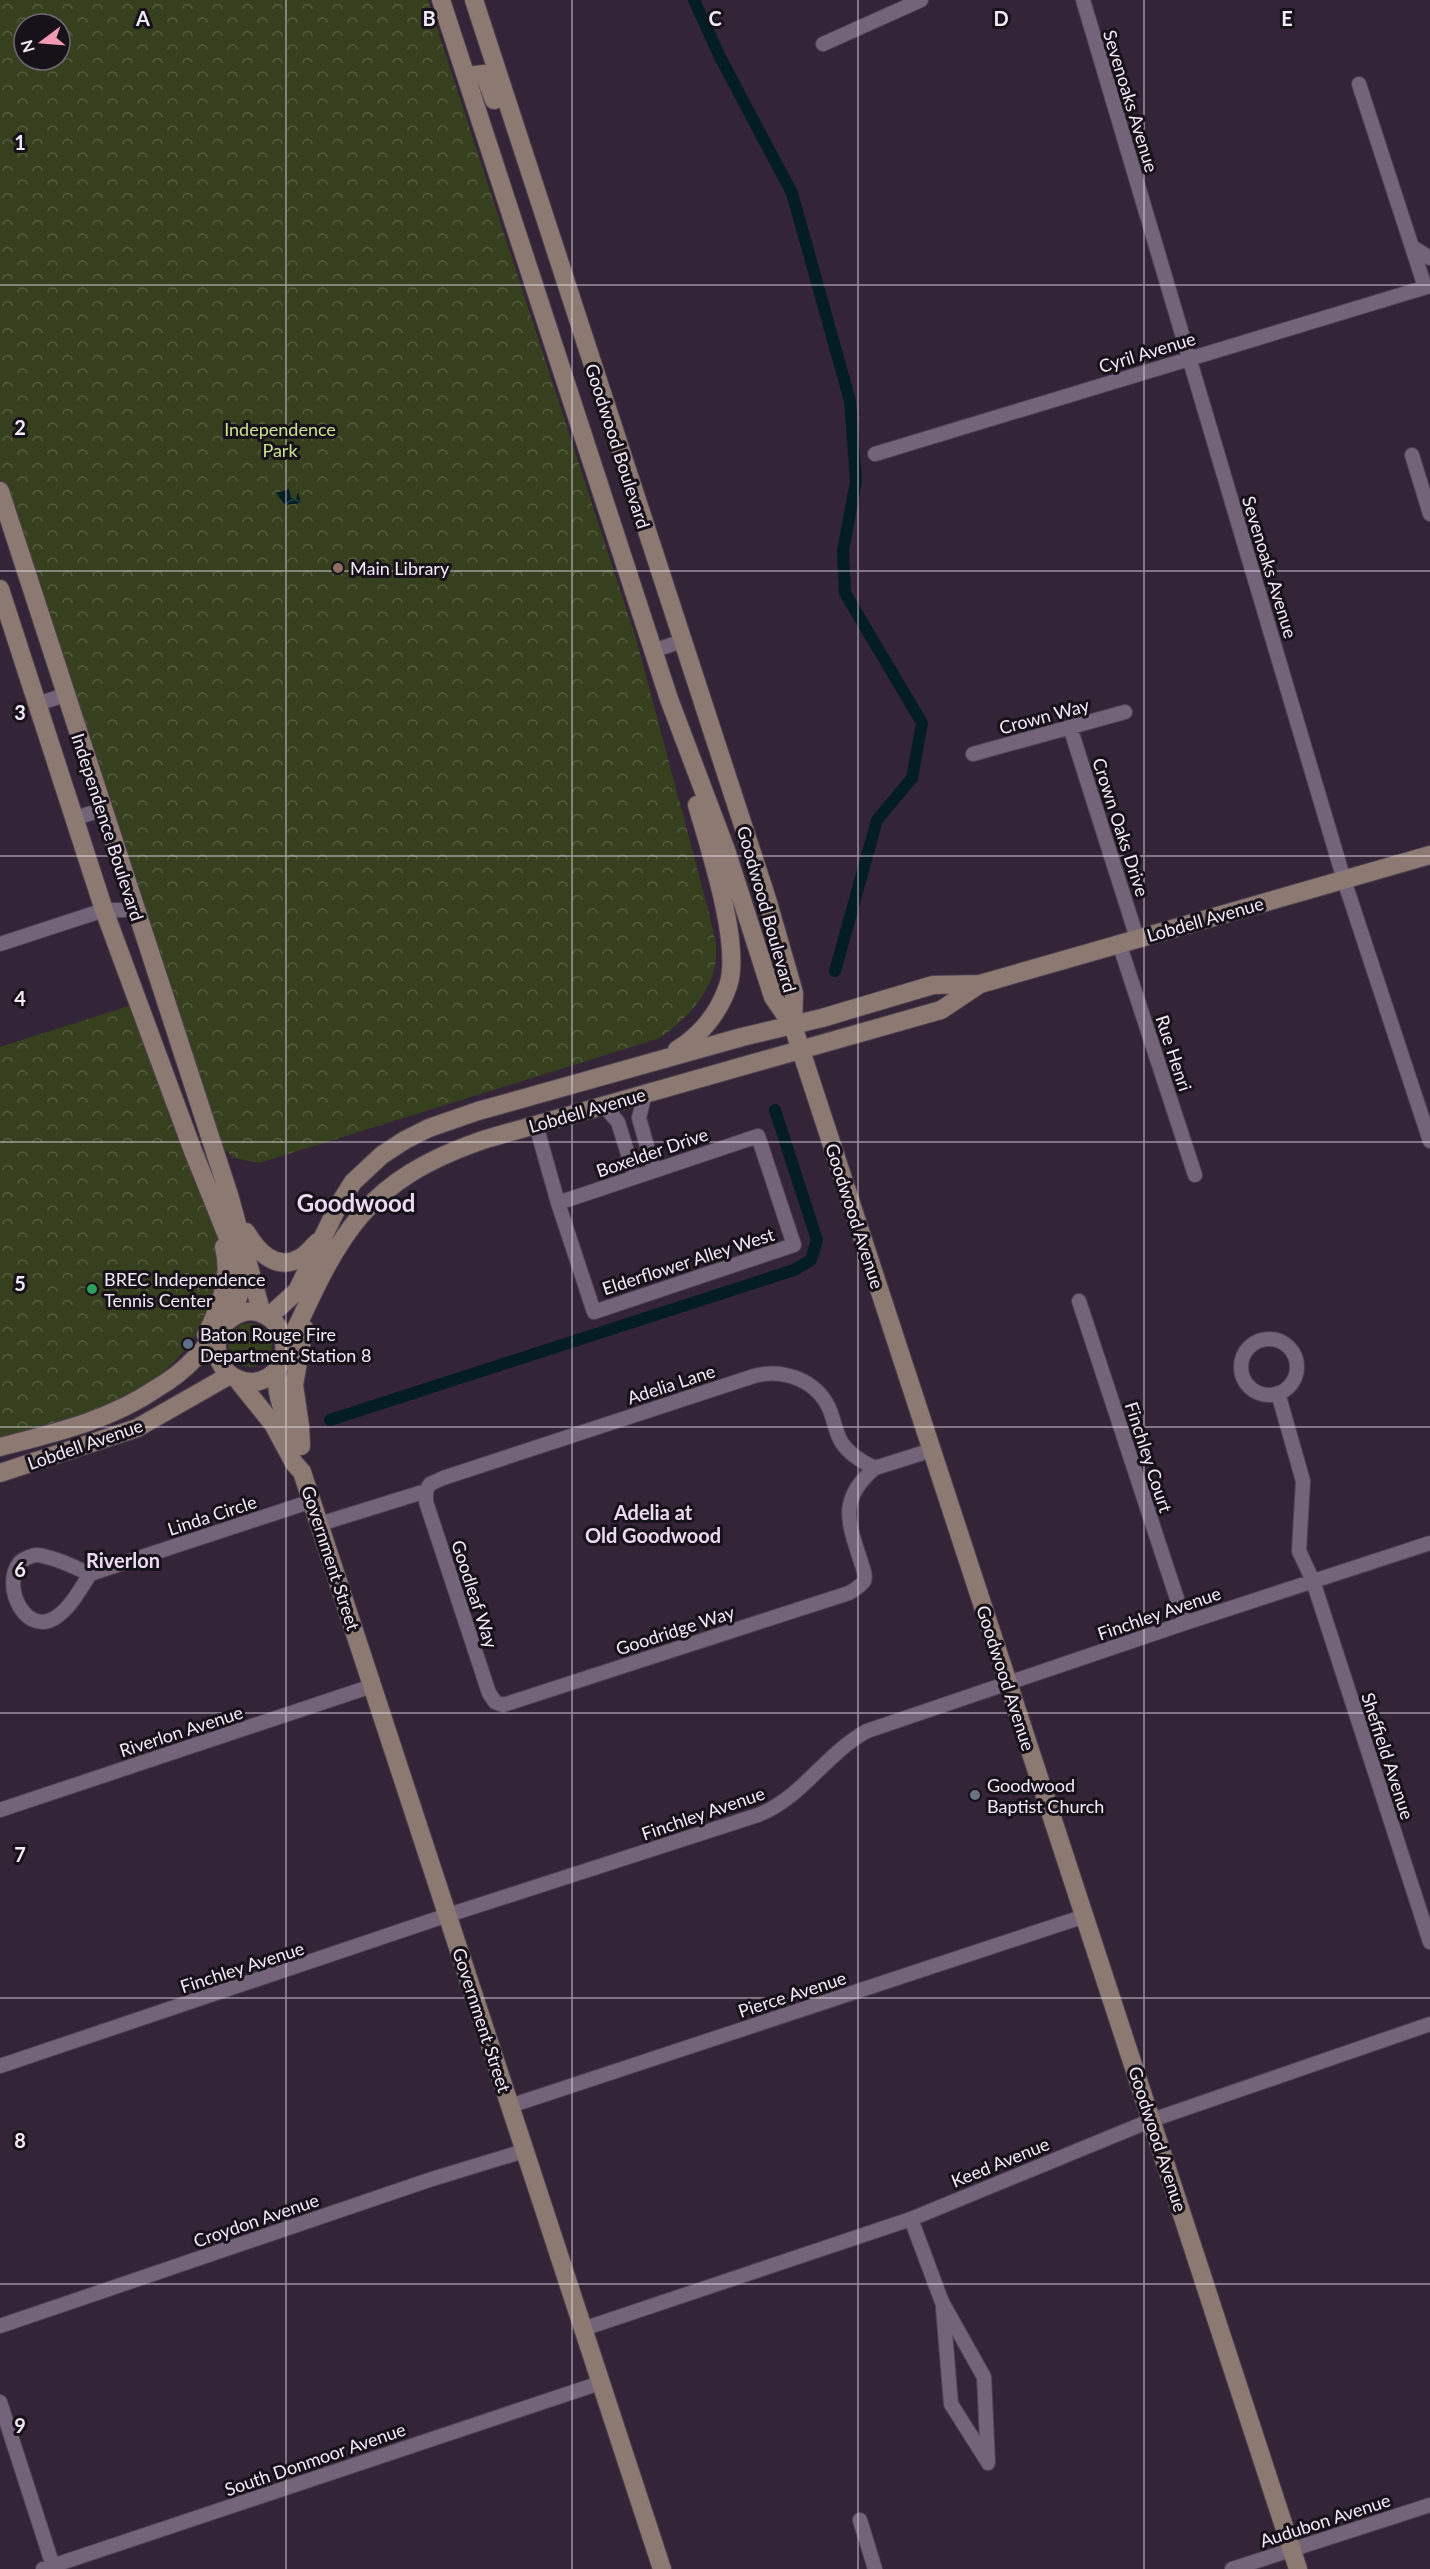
<svg xmlns="http://www.w3.org/2000/svg" width="1430" height="2569" font-family="Lato,sans-serif">
<defs>
<pattern id="park-crowns" width="20" height="18" patternUnits="userSpaceOnUse" patternTransform="scale(1.5)"><rect width="20" height="18" fill="#36401e"/><path d="M2 6a3 3 0 1 1 6 0M12 15a3 3 0 1 1 6 0" fill="none" stroke="#545c3f"/></pattern>
<pattern id="water-waves" width="16" height="10" patternUnits="userSpaceOnUse" patternTransform="scale(1.5)"><rect width="16" height="10" fill="#041d24"/><path d="M0 5q4-4 8 0t8 0" fill="none" stroke="#293e44"/></pattern>
</defs>
<rect width="100%" height="100%" fill="#332537"/>
<path fill="#36401e" d="M228 1345a22 22 0 1 1 44 0a22 22 0 1 1-44 0Z"/>
<path fill="url(#park-crowns)" fill-rule="evenodd" d="M0,0H428L637,642L709,913C711,924 715,935 716,946C719,986 690,1016 660,1038L259,1163L234,1158L219,1144L0,482ZM24,24H60V60H24Z
M132,1005L217,1235C233,1308 178,1371 118,1405C108,1411 94,1413 83,1417C56,1426 28,1434 0,1443V1047Z"/>
<path fill="url(#water-waves)" d="M289,489L291,498L296,499L298,492L301,503L285,505L276,493Z"/>
<g fill="none" stroke-linecap="round" stroke-linejoin="round">
<path stroke="#041d24" stroke-width="12" d="M694,0L720,57L792,193L850,401L856,481L843,551L845,593L922,723L912,778L877,820L835,971
M330,1420L794,1270L811,1260L817,1240L775,1110"/>
<g stroke="#4e4252" stroke-width="16">
<path id="street" d="M1083,0L1344,880L1430,1141
M823,44L921,0
M1359,84L1425,287
M1414,248L1430,258
M875,454L1430,286
M1412,455L1430,514
M653,651L682,641
M37,704L65,695
M1070,727L1137,938
M973,754L1125,712
M75,818L102,810
M1119,943L1195,1175
M0,944L104,910H135
M645,1093L639,1118L654,1171
M604,1106L618,1122L635,1177
M536,1125L558,1203L594,1312L794,1245L758,1136L558,1203
M1079,1301L1185,1623
M1241 1367a28 28 0 1 1 56 0a28 28 0 1 1-56 0Z
M1278,1393L1303,1481L1299,1551L1313,1581L1430,1942
M875,1468L932,1450
M320,1524L426,1491L430,1484L443,1478L754,1376C783,1368 816,1380 829,1408C834,1419 835,1432 842,1443C850,1455 862,1462 875,1468C838,1499 848,1522 861,1562C863,1568 866,1575 864,1581C861,1586 854,1590 849,1593L503,1705L495,1702L489,1693L426,1502V1491
M90,1574C74,1567 55,1557 37,1555C32,1555 24,1559 20,1562C0,1586 27,1641 59,1615C72,1605 81,1588 90,1574L312,1501
M0,1810L372,1686
M0,2066L433,1920L758,1815C802,1798 825,1754 867,1731L1185,1623L1430,1543
M510,2106L1085,1916
M911,2219L942,2302L984,2377L988,2463
M943,2308L951,2404L987,2461
M0,2326L432,2179L524,2151
M583,2329L911,2219L1152,2120L1430,2024
M0,2402L54,2569
M860,2520L875,2569
M43,2569L600,2383
M1232,2569L1430,2505"/>
</g>
<g stroke="#4e4252" stroke-width="20">
<path id="secondary" d="M441,0L669,699L726,850L773,997L793,1026L1298,2569
M474,0L767,899L794,993L793,1026
M467,76L484,74L494,100
M0,491L229,1195L262,1314
M0,589L104,910L193,1151L238,1263L240,1291L232,1317
M677,1050C701,1035 719,1012 728,986C742,946 709,847 697,805
M246,1232C257,1251 276,1272 300,1258C306,1255 312,1247 318,1242
M266,1316L275,1311L297,1291L338,1206L353,1182L382,1155L405,1140L429,1128L478,1111L742,1037L822,1018L933,985L980,984L1430,855
M206,1335C220,1307 232,1278 224,1247
M284,1355C337,1240 358,1182 486,1139L941,1010L980,984
M277,1369C275,1397 284,1415 297,1439
M236,1378L273,1424L294,1463L302,1472L662,2569
M301,1446L300,1426L294,1385L304,1328
M0,1447C54,1433 111,1420 157,1388C171,1380 185,1369 196,1357C211,1343 221,1320 241,1313C269,1304 292,1335 282,1360C266,1401 202,1381 220,1329
M0,1473L137,1428L230,1375"/>
</g>
<use href="#street" stroke="#74647a" stroke-width="14"/>
<use href="#secondary" stroke="#8c7971" stroke-width="18"/>
</g>
<path fill="none" stroke="#f3eaf6" stroke-width="1.5" stroke-opacity="0.55" d="M286,0V2569M572,0V2569M858,0V2569M1144,0V2569M0,285H1430M0,571H1430M0,856H1430M0,1142H1430M0,1427H1430M0,1713H1430M0,1998H1430M0,2284H1430"/>
<circle fill="#8d6e63" stroke="#171119" stroke-width="2" cx="338" cy="568" r="6"/>
<circle fill="#2e9e5b" stroke="#171119" stroke-width="2" cx="92" cy="1289" r="6"/>
<circle fill="#5c6f8a" stroke="#171119" stroke-width="2" cx="188" cy="1344" r="6"/>
<circle fill="#6b7280" stroke="#171119" stroke-width="2" cx="975" cy="1795" r="6"/>
<g text-anchor="middle" dominant-baseline="central" stroke-width="6" stroke-linejoin="round" paint-order="stroke">
<g font-size="18" fill="#f3eaf6" stroke="#171119">
<text transform="translate(1131 101) rotate(73)">Sevenoaks Avenue</text>
<text transform="translate(1147 352) rotate(-17)">Cyril Avenue</text>
<text transform="translate(618 446) rotate(72)">Goodwood Boulevard</text>
<text transform="translate(1270 567) rotate(73)">Sevenoaks Avenue</text>
<text transform="translate(1044 716) rotate(-15)">Crown Way</text>
<text transform="translate(108 827) rotate(72)">Independence Boulevard</text>
<text transform="translate(1121 827) rotate(72)">Crown Oaks Drive</text>
<text transform="translate(767 909) rotate(74)">Goodwood Boulevard</text>
<text transform="translate(1205 919) rotate(-16)">Lobdell Avenue</text>
<text transform="translate(1174 1053) rotate(72)">Rue Henri</text>
<text transform="translate(587 1110) rotate(-16)">Lobdell Avenue</text>
<text transform="translate(652 1152) rotate(-19)">Boxelder Drive</text>
<text transform="translate(855 1216) rotate(72)">Goodwood Avenue</text>
<text transform="translate(688 1261) rotate(-18)">Elderflower Alley West</text>
<text transform="translate(671 1384) rotate(-18)">Adelia Lane</text>
<text transform="translate(85 1444) rotate(-19)">Lobdell Avenue</text>
<text transform="translate(1149 1457) rotate(72)">Finchley Court</text>
<text transform="translate(212 1515) rotate(-18)">Linda Circle</text>
<text transform="translate(331 1558) rotate(72)">Government Street</text>
<text transform="translate(475 1594) rotate(72)">Goodleaf Way</text>
<text transform="translate(1159 1613) rotate(-19)">Finchley Avenue</text>
<text transform="translate(675 1630) rotate(-18)">Goodridge Way</text>
<text transform="translate(1006 1678) rotate(72)">Goodwood Avenue</text>
<text transform="translate(181 1731) rotate(-18)">Riverlon Avenue</text>
<text transform="translate(1388 1756) rotate(72)">Sheffield Avenue</text>
<text transform="translate(703 1813) rotate(-19)">Finchley Avenue</text>
<text transform="translate(242 1967) rotate(-18)">Finchley Avenue</text>
<text transform="translate(792 1994) rotate(-18)">Pierce Avenue</text>
<text transform="translate(482 2020) rotate(72)">Government Street</text>
<text transform="translate(1158 2139) rotate(72)">Goodwood Avenue</text>
<text transform="translate(1000 2162) rotate(-22)">Keed Avenue</text>
<text transform="translate(256 2220) rotate(-19)">Croydon Avenue</text>
<text transform="translate(315 2459) rotate(-19)">South Donmoor Avenue</text>
<text transform="translate(1325 2520) rotate(-18)">Audubon Avenue</text>
</g>
<g font-size="18" fill="#cae38d" stroke="#171119">
<text x="280" y="429">Independence<tspan x="280" dy="21">Park</tspan></text>
</g>
<g font-size="18" fill="#f3eaf6" stroke="#171119" text-anchor="start">
<text x="350" y="568">Main Library</text>
<text x="104" y="1279">BREC Independence<tspan x="104" dy="21">Tennis Center</tspan></text>
<text x="200" y="1334">Baton Rouge Fire<tspan x="200" dy="21">Department Station 8</tspan></text>
<text x="987" y="1785">Goodwood<tspan x="987" dy="21">Baptist Church</tspan></text>
</g>
<g font-size="20" font-weight="bold" fill="#ecdaf2" stroke="#171119">
<text x="653" y="1512">Adelia at<tspan x="653" dy="23">Old Goodwood</tspan></text>
<text x="123" y="1560">Riverlon</text>
</g>
<g font-size="24" font-weight="bold" fill="#ecdaf2" stroke="#171119">
<text x="356" y="1202">Goodwood</text>
</g>
</g>
<g font-size="20" text-anchor="middle" font-weight="bold" fill="#f3eaf6" stroke="#171119" stroke-width="6" stroke-linejoin="round" paint-order="stroke">
<text x="143" y="26">A</text>
<text x="429" y="26">B</text>
<text x="715" y="26">C</text>
<text x="1001" y="26">D</text>
<text x="1287" y="26">E</text>
<text x="20" y="150">1</text>
<text x="20" y="435">2</text>
<text x="20" y="720">3</text>
<text x="20" y="1006">4</text>
<text x="20" y="1291">5</text>
<text x="20" y="1577">6</text>
<text x="20" y="1862">7</text>
<text x="20" y="2148">8</text>
<text x="20" y="2433">9</text>
</g>
<g transform="translate(42 42) rotate(254)"><circle r="28" fill="#171119" stroke="#6f6871" stroke-width="1.5"/>
<path d="M0-4.5L10 22L0 15L-10 22Z" fill="#f19ab1"/>
<text y="-9" font-size="16" font-weight="bold" text-anchor="middle" fill="#f3eaf6">N</text>
</g>
</svg>
